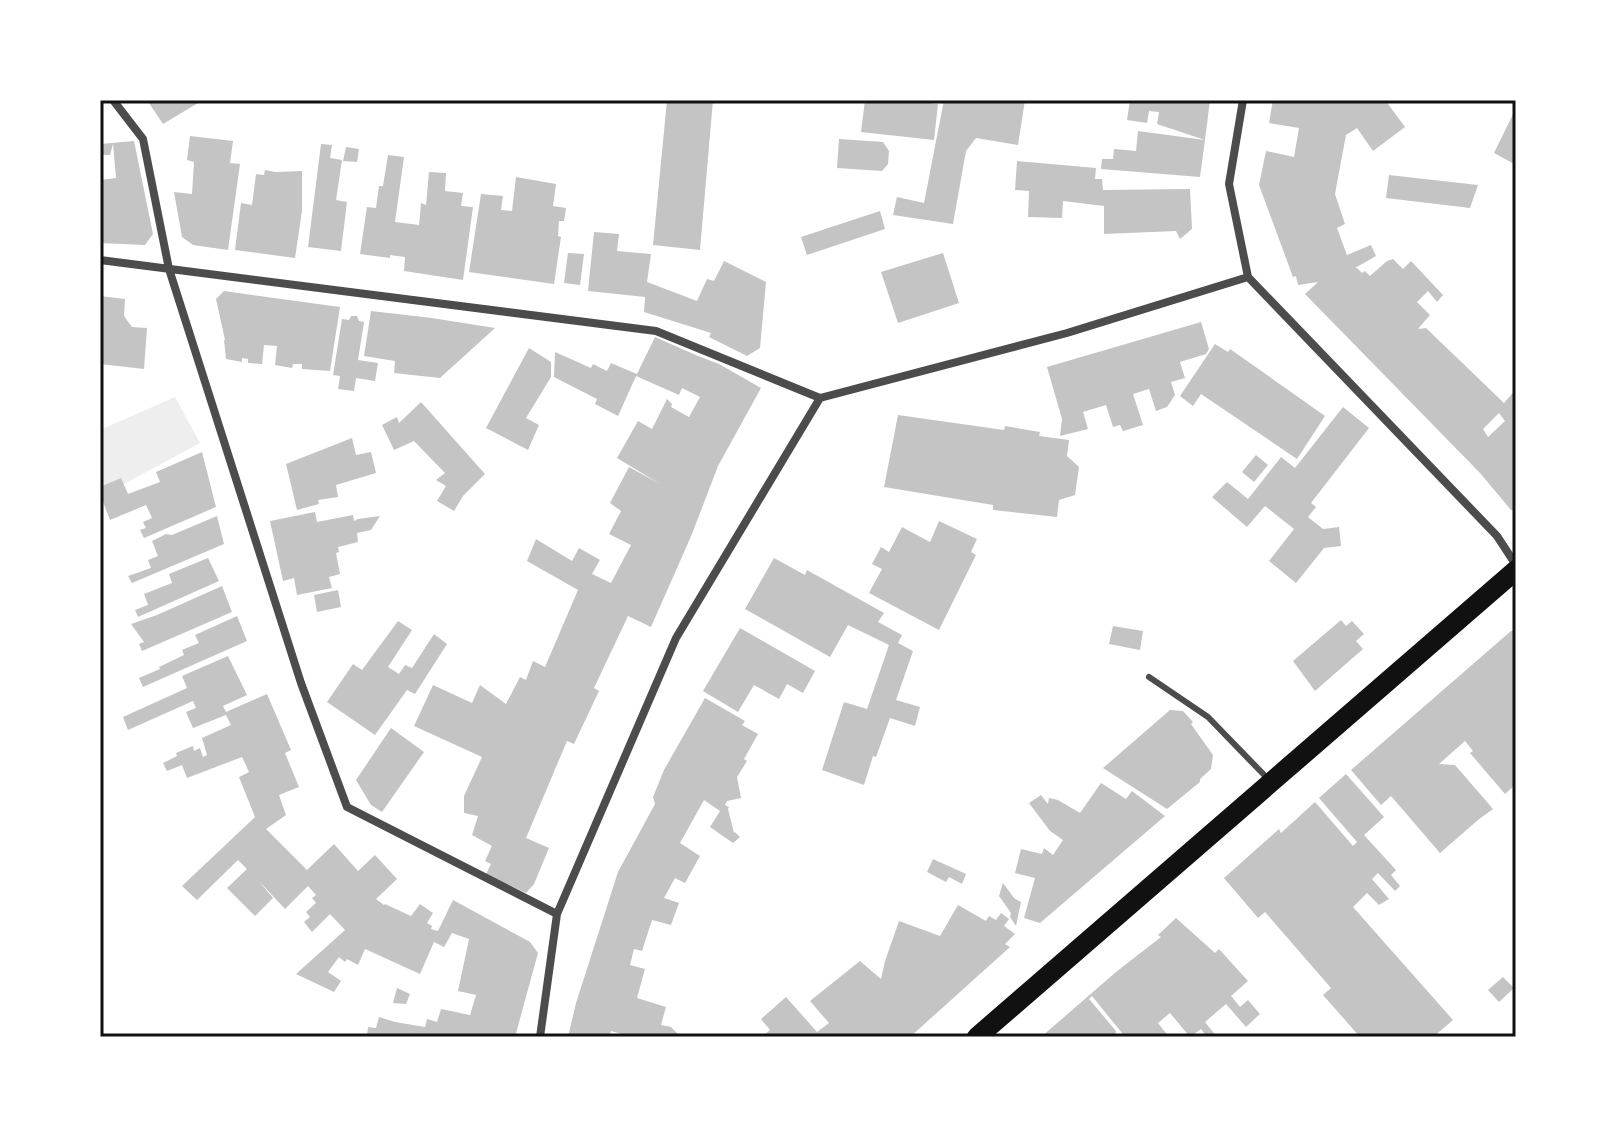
<svg xmlns="http://www.w3.org/2000/svg" width="1616" height="1137" font-family="Roboto,sans-serif">
<rect width="100%" height="100%" fill="#fff"/>
<path fill="#eee" d="M175,397L200,443L100,497V430Z"/>
<path fill="#c4c4c4" fill-rule="evenodd" d="M147,100H203L163,124Z
M667,100H713L700,250L653,245Z
M865,100H901L938,104L934,140L861,132Z
M944,100H1025L1018,145L976,138L966,151L953,224L893,215L897,197L924,203Z
M1130,100H1210L1205,140L1157,124L1159,112L1149,111L1147,123L1127,120Z
M1273,100H1385L1405,127L1373,151L1357,128L1346,135L1335,194L1345,224L1337,228L1347,255L1371,245L1376,256L1355,268H1357L1362,273L1365,271L1370,276L1387,261L1393,259L1403,269L1411,261L1443,295L1437,302L1428,291L1417,302L1430,315L1418,329L1426,328L1504,403L1516,389V510H1511L1480,473L1305,294L1318,282L1298,285L1296,276L1293,277L1259,185L1266,151L1294,157L1299,128L1269,123ZM1499,413L1505,421L1488,437L1483,429Z
M1516,108V165L1494,153Z
M1138,131L1205,140L1200,177L1101,169L1102,159H1113L1114,149L1136,151Z
M190,136L233,141L230,163L240,164L228,250L193,245L182,237L174,192L192,194L194,162L187,160Z
M839,139L883,142L889,151L888,164L882,171L837,168Z
M134,141L153,234L145,245L100,243V180L116,178L113,144L110,155H100V144Z
M321,144L332,145L330,158L342,160L336,200L347,202L341,251L308,247Z
M346,147L359,149L357,162L343,161Z
M388,155L404,157L395,222L419,225L421,203L426,205L429,172L446,173L445,191L463,193L461,206L473,207L463,280L404,271L405,257L390,255V258L360,254L367,207L376,208L379,186H383Z
M1017,161L1096,168L1095,179H1102L1103,190L1190,189L1192,229L1180,239L1176,231L1104,234V206L1063,201L1062,218L1028,217L1029,191L1015,190Z
M265,170L275,172L302,171V211L295,258L235,250L241,203L252,205L256,174L264,175Z
M1389,175L1478,185L1470,208L1386,198Z
M516,177L556,184L553,206L566,208L564,221H559L558,236L561,237L554,284L469,272L481,194L503,196L501,210L512,211Z
M880,211L885,229L807,255L801,237Z
M594,232L619,234L617,251L651,254L647,282L697,301L707,279L714,281L724,261L766,282L760,348L747,356L709,337L711,333L644,312L645,297L588,291Z
M568,253L584,254L580,285L564,283Z
M943,253L959,303L898,323L881,272Z
M224,291L340,307L330,371L302,369V364H293L292,368L275,365L277,346L264,345L262,364L248,363V359L242,358V362L226,359L224,340H225L216,299Z
M100,296L125,299L124,316L132,327L147,328L144,369L100,364Z
M371,311L432,318L495,328L440,378L394,373L395,361L364,356Z
M351,316H357L359,321L364,322L358,360L378,363L375,381L356,378L354,391L338,389L340,376L333,375L342,319L349,320Z
M1201,322L1209,349L1206,354L1180,362L1185,378L1171,382L1175,395L1167,407L1156,411L1149,389L1133,394L1143,425L1123,431L1120,425L1113,427L1106,405L1083,412L1088,429L1060,436L1062,419L1047,367Z
M655,337L698,356L719,364L761,388L718,466L692,534L651,627L628,616L594,688L599,691L574,744L567,741L526,838L549,848L534,884L526,893L486,874L491,864L485,861L492,846L472,835L478,816L464,813V796L482,757L414,726L433,685L472,703L480,685L506,704L520,677L526,680L533,661L545,667L578,590L527,561L536,539L572,561L579,548L600,560L592,574L611,583L631,545L609,534L621,511L610,503L629,467L660,484L617,458L638,421L652,429L667,399L672,404L671,407L689,417L700,397L682,388L679,395L636,376Z
M1215,344L1228,352L1230,349L1325,416L1297,459L1201,394L1193,406L1180,396Z
M529,348L551,362V377L526,418L539,425L528,450L486,428Z
M555,352L591,368L593,364L607,371L611,363L637,374L618,416L595,404L597,399L554,377Z
M421,402L485,474L463,496L454,511L437,501L446,486L436,480L445,473L414,441L394,450L382,425L397,417L399,423Z
M1343,407L1369,428L1311,503L1316,507L1308,517L1323,529L1339,527L1341,546L1324,548L1296,583L1269,561L1294,529L1265,506L1247,527L1212,497L1227,482L1248,499L1281,457L1295,468Z
M898,415L1004,430L1005,426L1040,432L1039,436L1069,440L1067,456L1079,467L1075,495L1059,500L1057,517L993,510V505L884,487Z
M352,438L356,455L371,452L376,473L336,485L338,497L318,500L319,504L297,510L286,464Z
M202,452L216,507L144,538L140,530L146,528L143,522L152,518L146,505L110,520L100,494V487L121,478L128,494L160,482L156,472Z
M1256,455L1268,465L1254,482L1242,472Z
M315,512L317,522L353,515L354,521L358,519L380,516L371,530L357,533L358,542L338,547L339,552L336,553L340,574L329,577L332,588L297,595L294,578L283,581L270,521Z
M217,516L224,544L132,583L128,576L151,568L148,560L158,556L152,541L166,534L172,535Z
M939,521L977,539L971,552L976,555L939,630L869,593L882,569L872,564L881,547L889,552L902,527L930,542Z
M208,558L219,581L138,617L135,610L148,605L144,594L172,583L169,574Z
M774,558L805,575L807,570L884,613L878,622L902,635L898,643L913,651L896,700L920,707L915,726L890,718L876,757L873,756L864,785L822,770L844,702L867,709L889,645L848,625L830,657L745,609Z
M222,586L232,612L142,651L139,644L144,642L131,624L157,615Z
M338,590L341,607L317,612L314,595Z
M237,616L247,641L143,687L139,678L160,669L159,667L184,655L182,650L199,643L195,635Z
M1341,620L1346,626L1352,621L1364,634L1356,641L1363,649L1315,691L1293,661Z
M398,621L412,630L388,667L399,674L405,665L412,668L434,634L447,644L415,694L407,690L375,735L327,702L353,664L362,670Z
M1113,626L1143,631L1140,650L1109,644Z
M740,628L815,671L803,693L787,684L779,699L754,685L738,712L703,691Z
M1511,631H1516V784L1505,794L1470,753L1473,751L1465,741L1439,764L1455,765L1493,809L1478,820L1440,853L1391,796L1381,805L1351,770Z
M228,656L247,695L223,706L226,712L267,694L291,750L285,753L299,787L279,795L286,815L266,829L307,870L334,844L358,871L375,855L397,879L376,899L384,905L385,904L411,916L420,904L433,913L427,923L432,926L431,929L438,931L453,900L530,942L538,953L515,1037L367,1036L368,1027L376,1028L379,1017L395,1022L425,1027L427,1019L437,1022L441,1009L470,1015L476,995L458,991L469,939L452,933L444,947L434,942L420,974L365,949L358,965L347,959L345,962L339,957L328,972L341,981L334,992L296,974L345,930L330,914L312,932L304,922L310,917L306,912L316,903L312,898L316,895L308,886L285,909L258,880L273,898L255,916L227,888L247,869L238,860L197,900L182,886L255,817L239,777L249,772L242,757L187,778L182,765L167,771L163,763L177,756L176,753L193,746L194,751L200,748L203,757L207,755L202,738L231,725L226,715L193,728L186,712L196,708L193,701L128,730L123,717L187,688L182,676Z
M705,698L745,721L742,725L758,734L744,759L747,761L737,777L741,798L727,801L725,805L729,807L728,809L734,833L735,832L740,837L733,843L710,827L720,811L704,800L680,843L700,856L685,883L675,878L664,898L679,903L671,925L652,920L642,951L634,949L630,965L645,969L637,998L666,1007L661,1025L671,1027L681,1037H633L611,1031L609,1037H568L576,1003L618,872L655,804L653,797L664,770Z
M1170,710L1183,711L1193,722L1191,724L1213,755L1211,769L1200,779V782L1167,809L1103,768Z
M391,728L424,752L382,812L371,805L356,780Z
M1346,774L1384,817L1364,835L1396,870L1391,875L1400,886L1395,891L1378,873L1372,879L1389,899L1379,905L1367,893L1353,907L1453,1020L1433,1037H1360L1323,995L1331,988L1265,912L1258,918L1224,878L1279,829L1281,833L1315,802L1353,846L1357,842L1319,798Z
M1101,783L1126,799L1132,791L1165,816L1040,923L1024,918L1035,878L1015,873L1021,849L1042,854L1044,848L1053,855L1063,840L1050,831L1029,803L1041,795L1048,804L1049,798L1058,800L1080,813Z
M933,859L966,874L962,884L949,877L946,882L927,872Z
M1003,883L1014,898L1021,902L1016,926L1010,917L1011,913L999,896Z
M958,905L986,921L989,916L996,920L1001,913L1009,919L1004,926L1015,934L1005,944L1010,947L910,1037H762L770,1030L761,1019L786,997L817,1032L829,1023L810,1001L860,961L881,979L885,961L899,921L940,936Z
M1176,918L1215,953L1219,949L1248,981L1231,996L1240,1007L1248,1000L1260,1014L1246,1027L1226,1004L1205,1022L1217,1037H1207L1201,1029L1190,1037L1170,1013L1158,1023L1169,1037H1122V1033L1092,996L1089,999L1116,1031L1115,1037H1041L1116,972L1161,937L1158,935Z
M1503,977L1514,988L1499,1002L1488,990Z
M397,988L410,994L406,1004L393,1003Z"/>
<g fill="none" stroke-linecap="round" stroke-linejoin="round">
<path stroke="#4c4c4c" stroke-width="6" d="M1149,677L1208,717L1270,781"/>
<path stroke="#4c4c4c" stroke-width="8" d="M113,100L143,139L169,269L301,683L347,807L557,914
M1243,100L1229,184L1248,277
M100,260L656,331L820,398
M1248,277L1497,536L1516,565
M540,1037L557,914L676,638L820,398L1067,333L1248,277"/>
<path stroke="#111" stroke-width="20" d="M977,1037L1516,570"/>
</g>
<rect width="1616" height="1137" fill="none" stroke="#ffffff" stroke-width="204"/>
<rect x="102" y="102" width="1412" height="933" fill="none" stroke="#111" stroke-width="3"/>
</svg>
